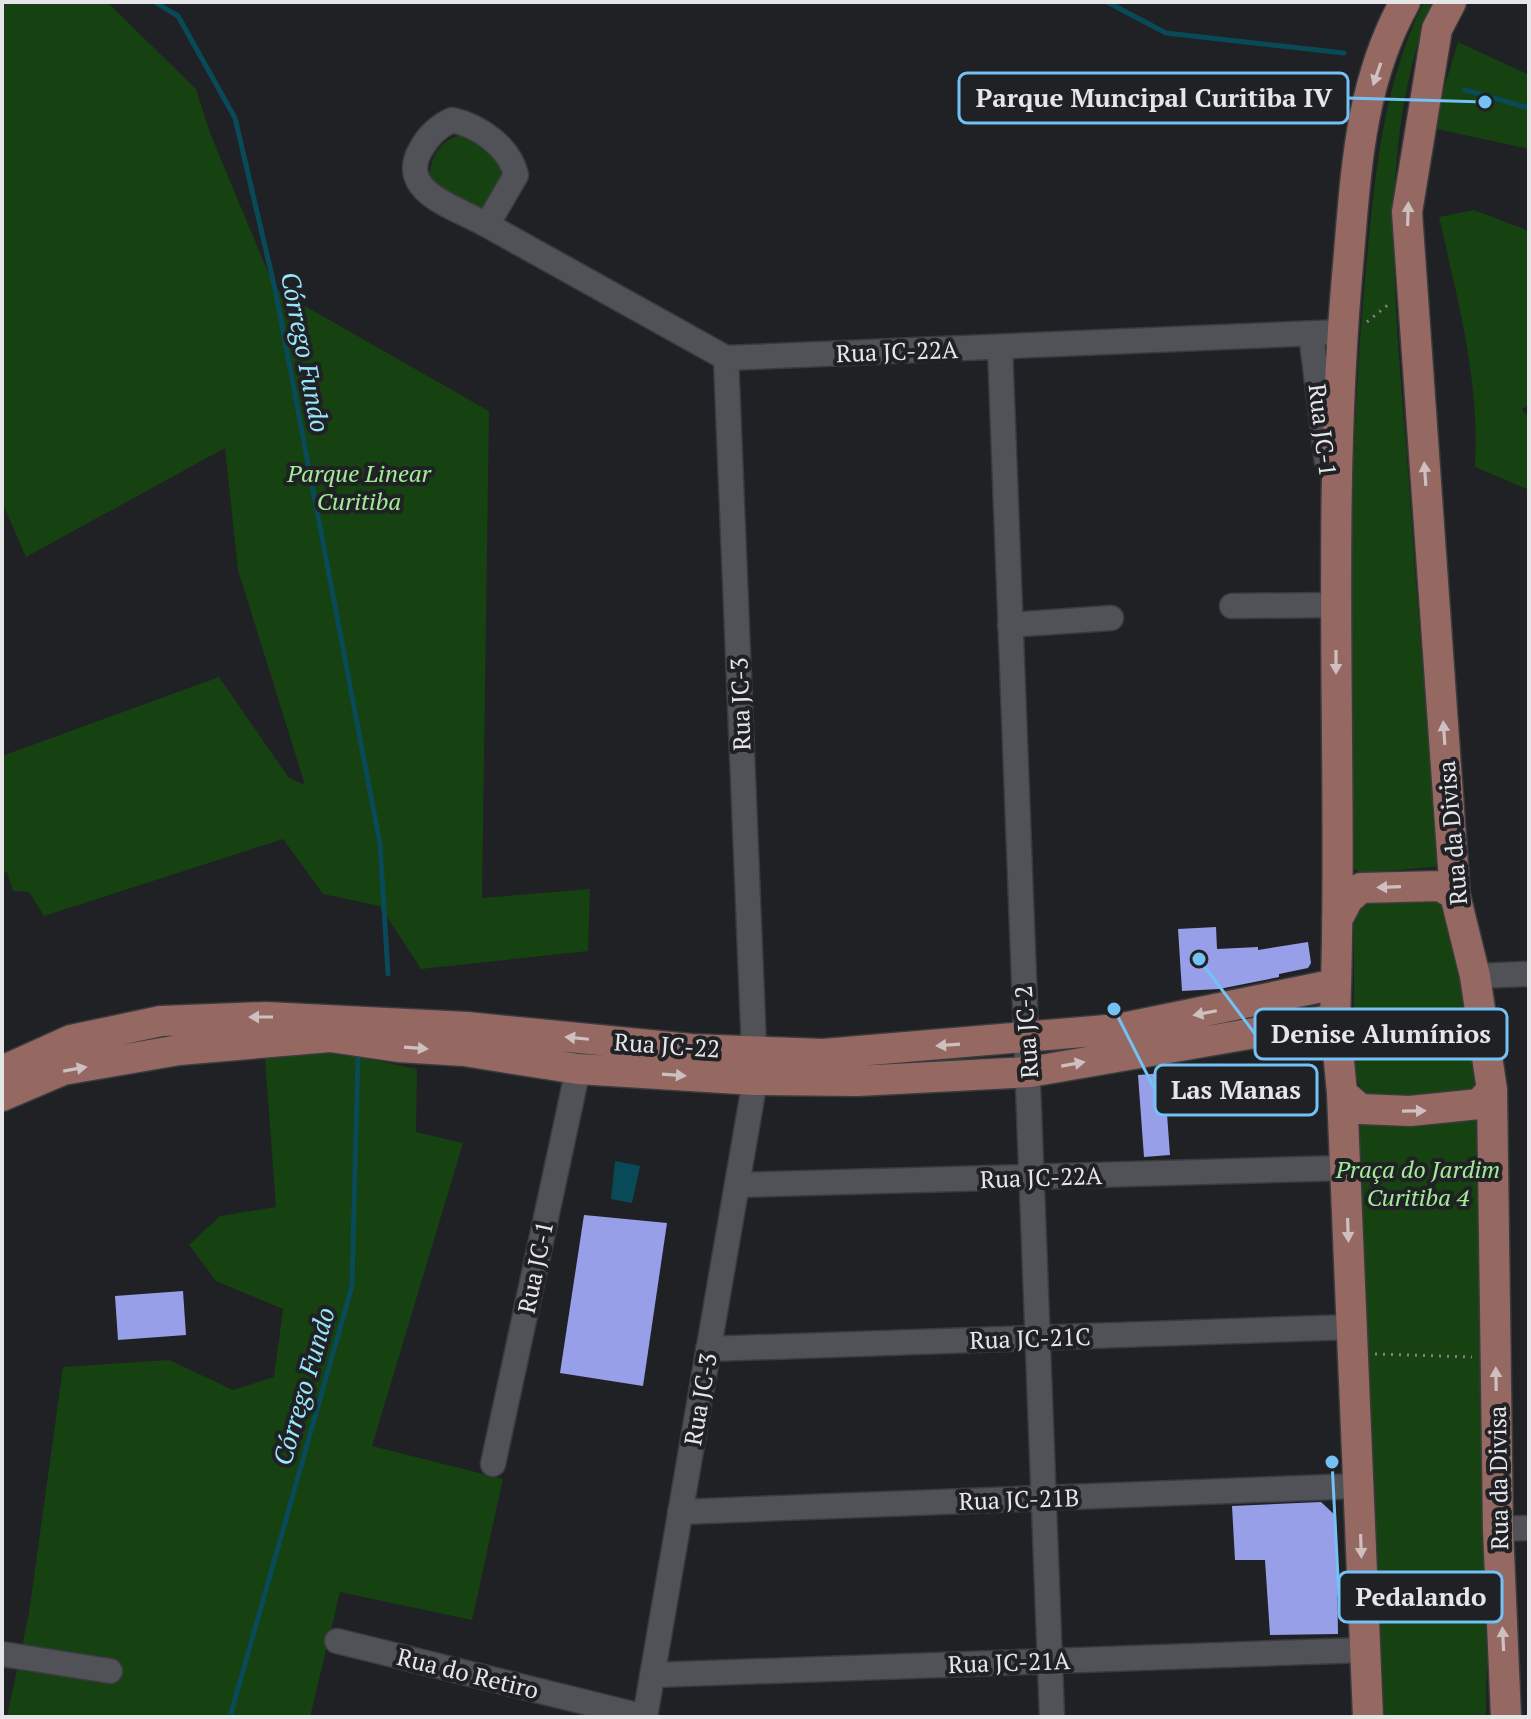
<svg xmlns="http://www.w3.org/2000/svg" width="1531" height="1719" font-family="'PT Serif',serif">
<rect width="100%" height="100%" fill="#202125"/>
<path fill="#164110" d="M2,2H107L196,89L210,133L275,289L489,411L482,898L590,889L588,951L421,969L380,906L323,894L283,839L44,916L29,892L13,891L7,872L2,873V756L219,677L289,778L305,785L238,570L225,448L26,557L2,502Z
M1424,2H1433C1373,144 1397,319 1408,470C1417,601 1426,732 1444,863L1434,867L1360,873L1353,868C1350,672 1347,475 1365,279C1374,186 1381,87 1424,2Z
M1458,42L1529,75V149L1432,128Z
M461,135L501,158L507,172L492,204L478,211L430,184C428,162 437,141 461,135Z
M1474,210L1529,231V405L1522,409L1529,418V490L1475,467C1480,382 1458,301 1439,217Z
M1430,896L1443,902L1451,916L1481,1082L1475,1093L1368,1099L1354,1076V914L1366,902Z
M264,1046L358,1057L417,1069L416,1132L463,1143L372,1446L503,1479L472,1620L340,1592L310,1717H7L29,1613L63,1367L169,1360L233,1390L274,1377L283,1309L216,1281L189,1245L220,1216L276,1207Z
M1350,1108H1483L1489,1524L1486,1717H1376Z"/>
<path fill="#094a58" d="M615,1161L640,1166L632,1203L611,1199Z"/>
<g fill="none" stroke-linecap="round" stroke-linejoin="round">
<path stroke="#094a58" stroke-width="5" d="M155,2L178,16L235,118L275,289L380,844L388,974
M1107,2L1166,33L1344,53
M1465,90L1529,108
M230,1717L352,1286L358,1057"/>
</g>
<path fill="#979fe8" d="M1216,927L1217,949L1258,947V950L1308,942L1311,963L1308,968L1279,974V977L1219,989L1182,991L1178,929Z
M1164,1073L1170,1155L1144,1157L1138,1075Z
M584,1215L667,1223L643,1386L560,1373Z
M183,1291L186,1335L118,1340L115,1296Z
M1321,1502L1336,1516L1338,1634L1270,1635L1265,1560H1235L1232,1506Z"/>
<g fill="none" stroke-linecap="round" stroke-linejoin="round">
<g stroke="#3a3b3e" stroke-width="27">
<path id="minor" d="M452,120C480,126 510,148 516,175L487,225C456,207 396,192 421,149C428,136 439,126 452,120Z
M487,225L726,358L1342,332
M1311,334L1327,462
M1000,347L1052,1717
M726,358L754,1049
M1232,606L1336,605
M1010,625L1111,618
M1475,976L1529,974
M737,1185L1345,1168
M708,1349L1352,1327
M493,1464L578,1069
M680,1512L1358,1486
M1498,1529L1529,1528
M337,1641L645,1717
M2,1654L110,1671
M652,1675L1365,1650
M645,1717L755,1080"/>
</g>
<g stroke="#3a3b3e" stroke-width="33">
<path id="major" d="M1451,2L1437,29L1407,212L1455,895L1475,976L1492,1090L1498,1529L1506,1717
M1337,920L1348,899L1361,888L1440,886L1455,895
M2,1071L71,1040L161,1021L266,1017L467,1027L691,1049L823,1054L1118,1029L1336,984
M1342,1093L1360,1109L1410,1111L1479,1104L1492,1090
M2,1096L63,1070L179,1050L330,1037L398,1047L464,1051L578,1069L755,1080L857,1081L1030,1072L1335,1019
M1368,1717L1342,1093L1335,1019C1344,768 1325,516 1348,265C1356,173 1359,85 1405,2"/>
</g>
<path stroke="#818285" stroke-width="3" stroke-dasharray="2 6" stroke-linecap="butt" d="M1367,322L1389,304
M1375,1354L1472,1357"/>
<use href="#minor" stroke="#515257" stroke-width="24"/>
<use href="#major" stroke="#956862" stroke-width="30"/>
</g>
<defs><path id="oneway-solid" d="M-6-.8H1V-3.2L6.5 0L1 3.2V.8H-6Z" transform="scale(2)"/></defs>
<g fill="#cec0c0">
<use href="#oneway-solid" transform="translate(1377 74) rotate(109)"/>
<use href="#oneway-solid" transform="translate(1408 214) rotate(-88)"/>
<use href="#oneway-solid" transform="translate(1425 474) rotate(-94)"/>
<use href="#oneway-solid" transform="translate(1336 662) rotate(90)"/>
<use href="#oneway-solid" transform="translate(1444 733) rotate(-94)"/>
<use href="#oneway-solid" transform="translate(1389 887) rotate(178)"/>
<use href="#oneway-solid" transform="translate(1205 1013) rotate(169)"/>
<use href="#oneway-solid" transform="translate(261 1017) rotate(180)"/>
<use href="#oneway-solid" transform="translate(577 1038) rotate(-174)"/>
<use href="#oneway-solid" transform="translate(948 1045) rotate(176)"/>
<use href="#oneway-solid" transform="translate(416 1048) rotate(4)"/>
<use href="#oneway-solid" transform="translate(1073 1064) rotate(-10)"/>
<use href="#oneway-solid" transform="translate(75 1069) rotate(-10)"/>
<use href="#oneway-solid" transform="translate(674 1075) rotate(4)"/>
<use href="#oneway-solid" transform="translate(1414 1111) rotate(-1)"/>
<use href="#oneway-solid" transform="translate(1348 1230) rotate(88)"/>
<use href="#oneway-solid" transform="translate(1496 1379) rotate(-91)"/>
<use href="#oneway-solid" transform="translate(1361 1546) rotate(88)"/>
<use href="#oneway-solid" transform="translate(1503 1639) rotate(-93)"/>
</g>
<g text-anchor="middle" dominant-baseline="central" stroke-width="8" stroke-linejoin="round" paint-order="stroke">
<g font-size="24" fill="#e6e6e9" stroke="#202125">
<text transform="translate(897 351) rotate(-2)">Rua JC-22A</text>
<text transform="translate(1323 430) rotate(83)">Rua JC-1</text>
<text transform="translate(740 704) rotate(-92)">Rua JC-3</text>
<text transform="translate(1452 833) rotate(-95)">Rua da Divisa</text>
<text transform="translate(1026 1032) rotate(-94)">Rua JC-2</text>
<text transform="translate(667 1045) rotate(4)">Rua JC-22</text>
<text transform="translate(1041 1177) rotate(-2)">Rua JC-22A</text>
<text transform="translate(535 1267) rotate(-78)">Rua JC-1</text>
<text transform="translate(1030 1338) rotate(-2)">Rua JC-21C</text>
<text transform="translate(700 1399) rotate(-80)">Rua JC-3</text>
<text transform="translate(1498 1478) rotate(-91)">Rua da Divisa</text>
<text transform="translate(1019 1499) rotate(-2)">Rua JC-21B</text>
<text transform="translate(1009 1662) rotate(-2)">Rua JC-21A</text>
<text transform="translate(468 1673) rotate(14)">Rua do Retiro</text>
</g>
<g font-size="24" font-style="italic" fill="#a2ec97" stroke="#202125">
<text x="359" y="473">Parque Linear<tspan x="359" dy="28">Curitiba</tspan></text>
<text x="1418" y="1169">Praça do Jardim<tspan x="1418" dy="28">Curitiba 4</tspan></text>
</g>
<g font-size="26" font-style="italic" fill="#98e7fb" stroke="#202125">
<text transform="translate(306 352) rotate(79)">Córrego Fundo</text>
<text transform="translate(303 1386) rotate(-74)">Córrego Fundo</text>
</g>
</g>
<path fill="none" stroke="#73c1f5" stroke-width="3" d="M1485 102L1348 98M1199 959L1255 1034M1114 1009L1155 1090M1332 1462L1339 1597"/>
<g fill="#73c1f5" stroke="#202125" stroke-width="3">
<circle cx="1485" cy="102" r="8"/>
<circle cx="1199" cy="959" r="8"/>
<circle cx="1114" cy="1009" r="8"/>
<circle cx="1332" cy="1462" r="8"/>
</g>
<g fill="#202125" stroke="#73c1f5" stroke-width="3">
<rect x="959" y="73" width="389" height="50" rx="8"/>
<rect x="1255" y="1009" width="252" height="50" rx="8"/>
<rect x="1155" y="1065" width="162" height="50" rx="8"/>
<rect x="1339" y="1572" width="163" height="50" rx="8"/>
</g>
<g font-size="26" text-anchor="middle" font-weight="bold" fill="#e6e6e9">
<text x="1154" y="107">Parque Muncipal Curitiba IV</text>
<text x="1381" y="1043">Denise Alumínios</text>
<text x="1236" y="1099">Las Manas</text>
<text x="1421" y="1606">Pedalando</text>
</g>
<rect width="1531" height="1719" fill="none" stroke="#e6e6e9" stroke-width="8"/>
</svg>
